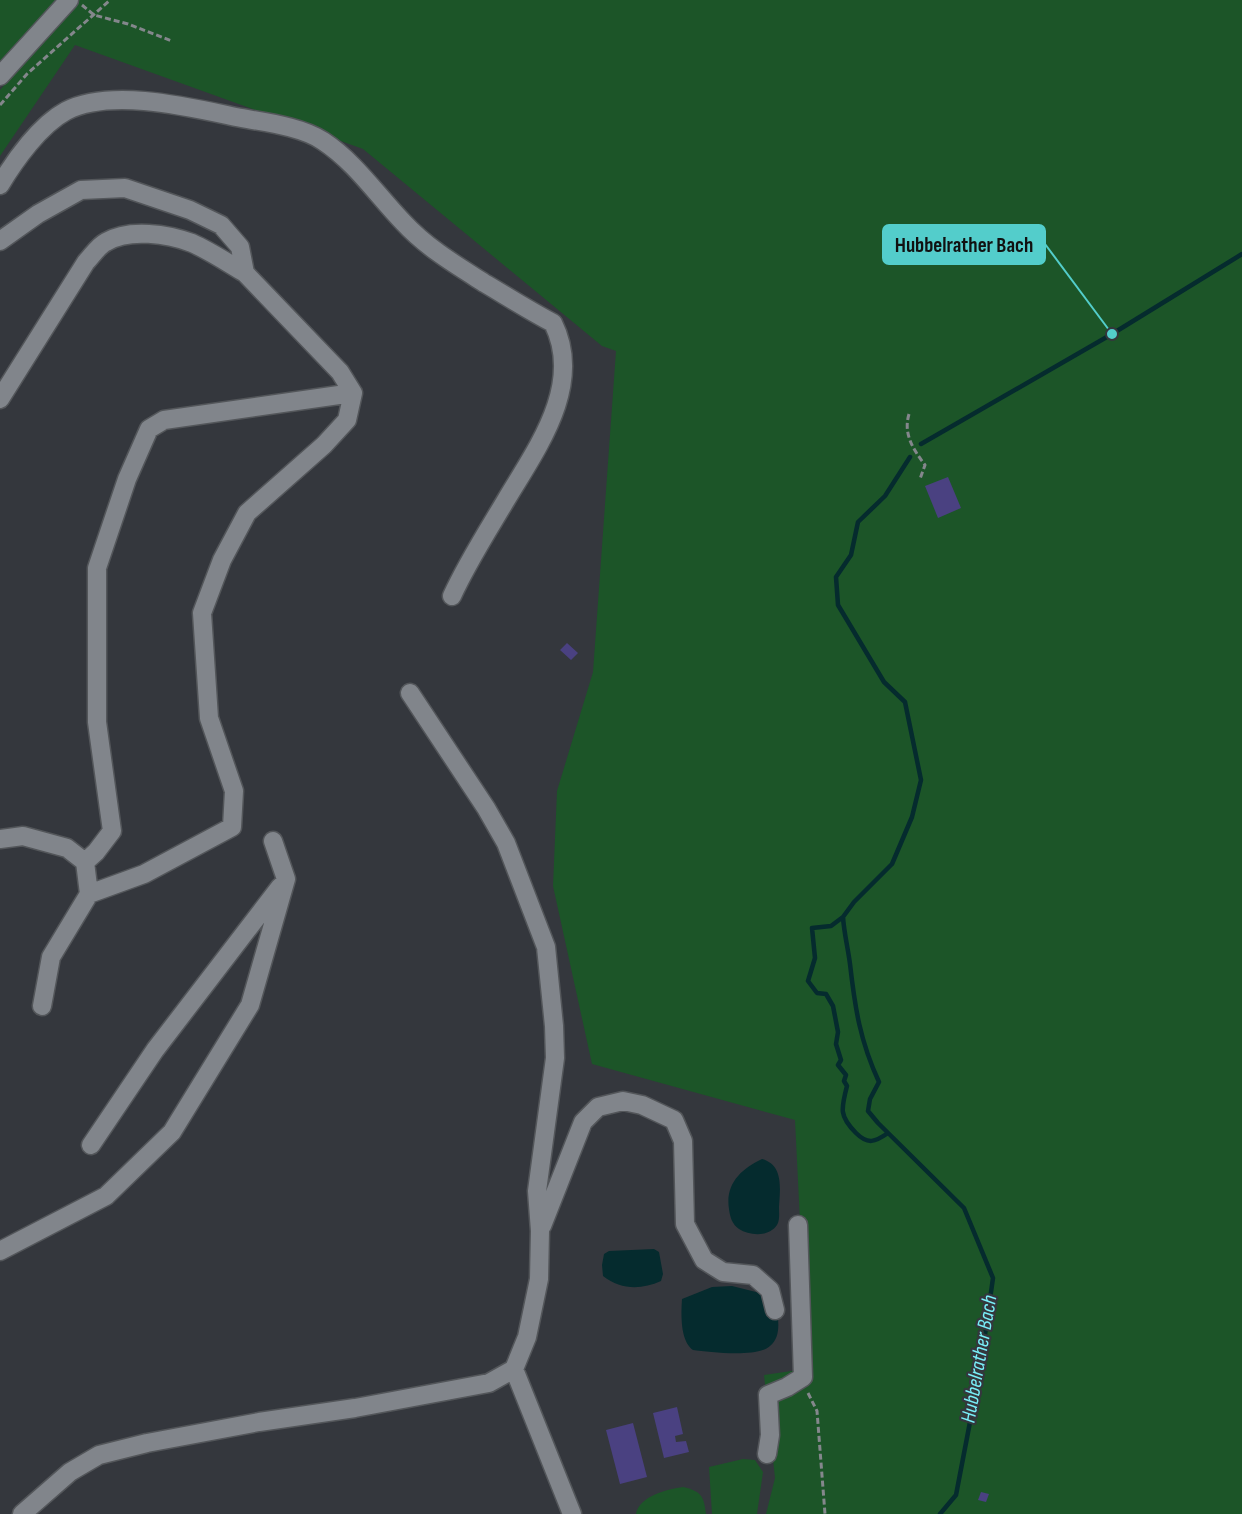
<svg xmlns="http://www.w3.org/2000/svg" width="1242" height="1514" font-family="'Sofia Sans Condensed',sans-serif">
<rect width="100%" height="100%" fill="#34373d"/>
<path fill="#1c5528" d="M0,0H56L0,65Z
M79,0H1242V1514H766L775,1478L764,1375L805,1369V1322L795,1120L592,1064L553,886L557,791L593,672L616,351L602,346L363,149L75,45L0,156V90Z
M743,1459L755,1460L763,1472L757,1514H712L709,1467Z
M683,1487C701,1491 704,1496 706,1514H636C639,1496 668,1489 683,1487Z"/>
<path fill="#052b2e" d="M762,1159C784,1165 780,1189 779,1207C779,1213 780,1220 777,1225C769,1237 750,1236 739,1229C732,1224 730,1217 729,1209C725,1184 741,1169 762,1159Z
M654,1249L659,1252L663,1274L661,1281C641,1290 621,1290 603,1276L602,1265L604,1254L609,1251Z
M732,1286L764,1294L771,1314L778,1319C779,1329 778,1340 770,1346C757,1358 710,1352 693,1350C680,1341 681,1314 682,1299L712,1287Z"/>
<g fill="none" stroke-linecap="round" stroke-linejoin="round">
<path stroke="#052b2e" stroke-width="4.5" d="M921,444L1112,334L1242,254
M910,457L885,496L858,522L851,555L836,577L838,605L884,682L905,702L921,780L912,817L892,864L854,902L843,917C844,933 848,948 850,964C855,1008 860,1041 879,1082L870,1099L868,1111L878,1123L964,1208L993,1278L980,1370L956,1495L940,1514
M843,917L831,926L812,928L815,958L808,981L817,993L826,994L833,1006L838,1032L836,1044L841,1060L838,1065L846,1075L844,1081L847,1086C841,1109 839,1116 856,1133C868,1145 875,1142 888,1133"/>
</g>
<path fill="#4a4181" d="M948,477L961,508L938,518L925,486Z
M567,643L578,653L571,660L560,650Z
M677,1407L683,1434L675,1436L676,1442L686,1441L689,1452L664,1458L653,1413Z
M633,1423L647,1477L620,1484L606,1430Z
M981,1492L989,1494L986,1502L978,1500Z"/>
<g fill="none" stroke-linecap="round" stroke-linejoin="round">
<g stroke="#53565a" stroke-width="21">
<path id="minor" d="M0,76L69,0
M0,185C15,160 40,125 66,111C111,88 189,107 236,117C262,122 301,126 323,141C355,162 377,195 403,222C427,248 456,265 486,284C508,297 530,311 553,323C584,385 537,448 506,500C487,532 467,563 452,596
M0,241L38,214L81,190L125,188L190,210L221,225L240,247L245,273L340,372L353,393L347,420L324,445L247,513L222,560L202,613L209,718L234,791L232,827L144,874L89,894
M0,399L86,262C92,256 98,246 106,242C129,228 168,234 192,243C210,251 228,263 245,273
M0,839L23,836L67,848L85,862
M42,1006L51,957L89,894L85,862L96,852L112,831L97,722V568L127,479L149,429L164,420L353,393
M91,1145L155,1050L280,887
M542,1226L583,1122L598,1107L623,1101L642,1105L674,1120L683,1141L685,1224L704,1260L723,1272L753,1275L770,1290L775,1310
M0,1251L106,1196L172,1132L250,1005L286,879L273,841
M514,1369L572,1514
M767,1454L770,1435L768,1395L787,1387L803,1377L798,1225
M22,1514L70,1472L99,1455L147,1443L259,1422L355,1408L489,1383L514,1369L527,1337L539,1279L540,1231L537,1191L555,1058L554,1026L546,947L506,843L486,808L410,693"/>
</g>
<path stroke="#84878c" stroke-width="3" stroke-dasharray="6 3" stroke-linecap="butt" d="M82,5L94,15L128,24L172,41
M0,105L27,74L110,0
M909,414C903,434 913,449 925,465L920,479
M808,1393L817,1411L825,1514"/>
<use href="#minor" stroke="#81858b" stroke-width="18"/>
</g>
<g text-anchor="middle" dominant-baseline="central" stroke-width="4.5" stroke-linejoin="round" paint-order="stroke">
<g font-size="21" font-style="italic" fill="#79eff8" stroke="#34373d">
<text transform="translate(979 1359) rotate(-80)">Hubbelrather Bach</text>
</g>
</g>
<path fill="none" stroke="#53cdcb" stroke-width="2" d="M1112 334L1045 244"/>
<circle fill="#53cdcb" stroke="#34373d" stroke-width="2" cx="1112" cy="334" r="6"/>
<rect fill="#53cdcb" stroke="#53cdcb" stroke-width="2" x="883" y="225" width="162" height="39" rx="6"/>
<g font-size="21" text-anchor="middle" font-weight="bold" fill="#111">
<text x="964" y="252">Hubbelrather Bach</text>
</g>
</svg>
